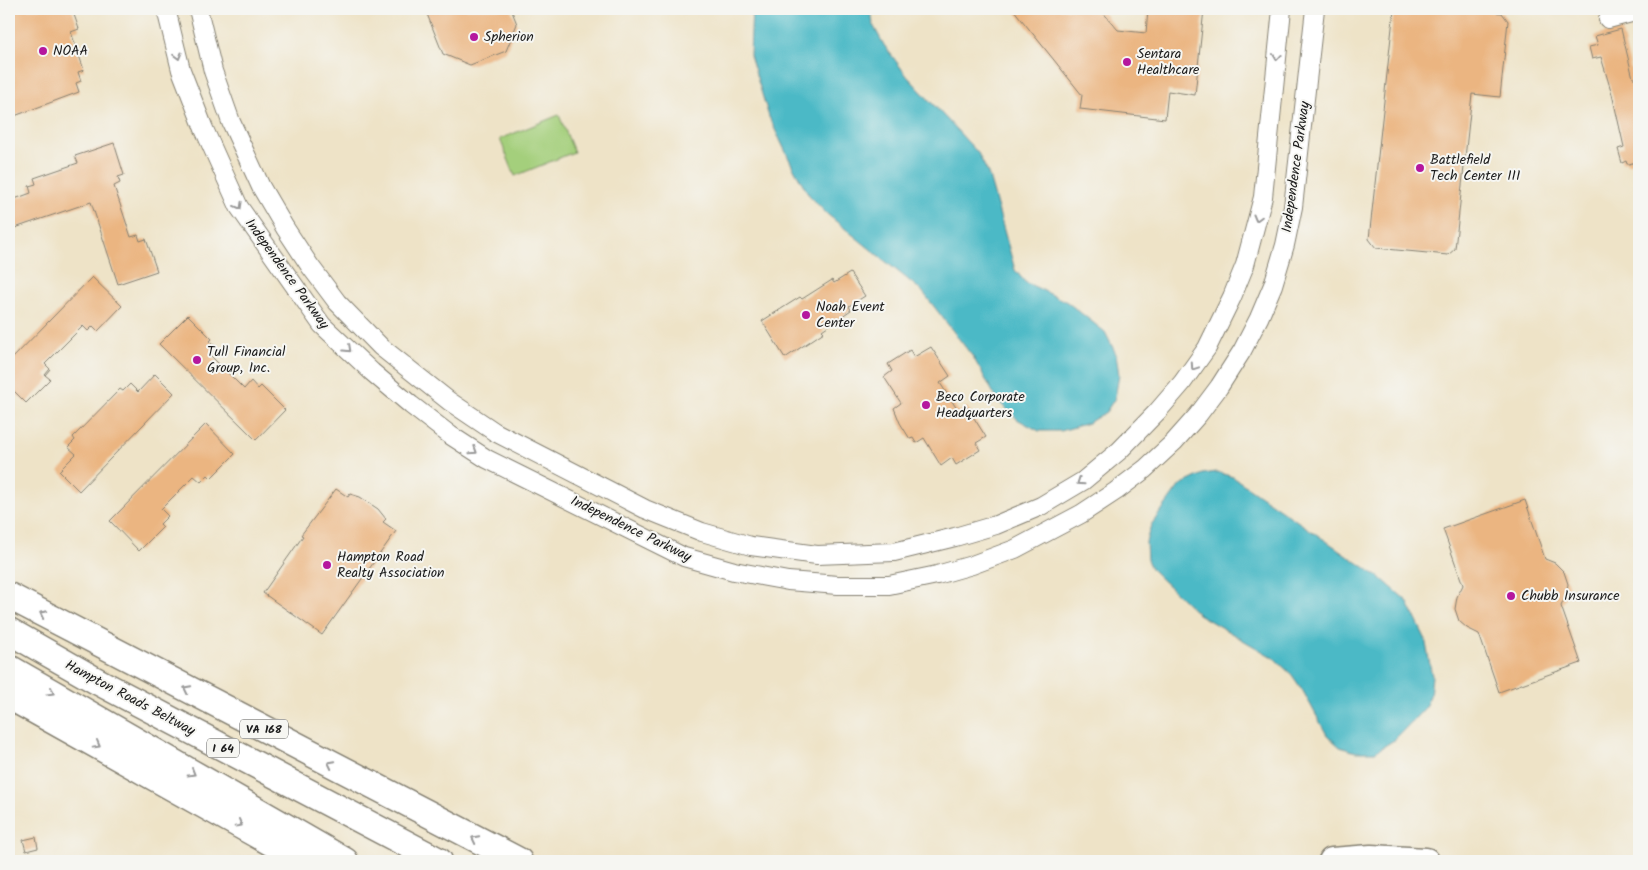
<svg xmlns="http://www.w3.org/2000/svg" width="1648" height="870" font-family="Kalam,sans-serif">
<rect width="100%" height="100%" fill="#f6f6f2"/>
<filter id="ink" filterUnits="userSpaceOnUse"><feTurbulence type="fractalNoise" baseFrequency=".02" numOctaves="2"/><feDisplacementMap in="SourceGraphic" scale="10" xChannelSelector="R" yChannelSelector="G"/><feConvolveMatrix kernelMatrix="1 2 1 2 8 2 1 2 1" color-interpolation-filters="sRGB"/></filter>
<filter id="wash" filterUnits="userSpaceOnUse"><feTurbulence type="fractalNoise" baseFrequency=".0096" numOctaves="4" result="noise"/><feDisplacementMap in="SourceGraphic" scale="20" xChannelSelector="R" yChannelSelector="G"/><feGaussianBlur stdDeviation="1.12" result="paint"/><feColorMatrix in="noise" values="0 0 0 0 0 0 0 0 0 0 0 0 0 0 0 0 0 1.4 0 .05"/><feComposite in="paint" operator="in"/></filter>
<g filter="url(#wash)">
<rect width="100%" height="100%" fill="#eee3c7"/>
<path fill="#a4cf7b" stroke="#60764c" d="M559,115L574,152L515,176L500,139Z"/>
<path fill="#4cb9c6" stroke="#346a71" d="M752,9H871L873,25L884,45L907,76L978,153L988,173L1015,270L1025,282L1067,302L1105,332L1116,354L1119,375L1115,398L1106,412L1088,423L1061,431H1039L1017,419L998,401L973,357L922,291L827,214L809,195L792,165L769,117L750,55Z
M1217,472L1233,477L1383,580L1407,601L1425,638L1432,676L1430,696L1424,709L1394,740L1375,752H1356L1340,747L1327,735L1303,691L1292,675L1274,658L1198,614L1152,570L1147,560L1146,542L1151,525L1180,485L1203,474Z"/>
<g id="blocks">
<path fill="#ebb581" d="M9,9H72L79,29L71,32L84,70L78,72L81,81L76,83L79,92L9,118Z
M425,9H511L517,24L506,51L470,65L443,54Z
M1013,9H1100L1118,30L1146,33L1148,9H1204L1195,95L1168,91L1165,119L1080,109L1082,95Z
M1394,9H1455L1502,13L1508,21L1500,97L1472,94L1455,249L1448,255L1376,248L1369,239Z
M1621,29L1633,78H1636L1638,80L1639,87V161L1629,164H1627L1626,161L1622,163L1618,149L1624,147L1612,94L1601,57L1592,59L1589,47L1598,45L1595,36Z
M114,143L124,175L118,177L120,183L114,186L131,237L138,235L140,241L146,239L157,271L118,284L91,202L9,230V201L31,193L29,186L36,184L34,178L78,163L75,156Z
M850,273L865,296L849,306L851,310L822,330L824,332L785,358L762,321L800,297L802,299L832,280L834,283Z
M92,277L122,306L98,331L93,326L88,331L83,326L45,364L50,369L45,375L50,379L26,403L9,386V362Z
M188,315L212,339L210,341L217,348L210,355L244,389L251,381L258,389L261,386L285,410L256,440L159,344Z
M931,347L950,376L940,383L959,412L967,407L986,437L976,443L980,450L956,465L952,458L941,466L924,438L916,443L913,438L910,439L900,423L894,408L901,403L884,377L892,371L888,364L910,350L914,357Z
M155,374L174,393L79,491L59,471L76,454L68,447L75,440L73,437L120,389L123,391L130,384L138,392Z
M206,424L235,454L211,478L208,475L201,482L194,476L161,509L168,516L160,524L163,527L139,551L110,521Z
M336,489L348,497L350,494L360,497L378,509L386,519L383,522L396,531L322,635L263,593L303,536L301,535Z
M1525,500L1545,559L1555,563L1564,572L1568,584L1566,596L1561,606L1581,663L1499,692L1479,634L1467,628L1459,621L1455,609L1457,597L1463,585L1443,529Z
M36,837L38,848L26,851L23,840Z"/>
</g>
</g>
<g filter="url(#ink)">
<use href="#blocks" fill-opacity="0" stroke="#858072" stroke-width="1"/>
<g fill="none" stroke-linecap="round" stroke-linejoin="round">
<g stroke="#858072" stroke-width="20">
<path id="minor" d="M166,9L181,70L204,129L239,207L322,325L372,372L411,405L450,435L487,459L684,557L734,571L788,581L838,585H889L937,575L972,565L1015,549L1081,514L1116,491L1145,469L1174,442L1198,415L1219,387L1242,351L1259,318L1273,285L1285,245L1293,207L1315,9
M198,9L213,71L231,122L261,187L285,228L310,266L337,302L381,347L449,401L495,432L645,509L702,532L751,546L817,555L894,552L955,537L996,525L1041,506L1083,481L1119,451L1157,412L1182,383L1207,348L1232,297L1245,265L1263,197L1282,9
M1608,19L1639,11"/>
</g>
<g stroke="#858072" stroke-width="29">
<path id="highway" d="M9,596L519,861
M9,631L95,680L439,861
M9,668L345,861
M9,696L304,861
M1332,861L1371,858L1426,861"/>
</g>
<use href="#minor" stroke="#fff" stroke-width="18"/>
<use href="#highway" stroke="#fff" stroke-width="26"/>
</g>
<defs><path id="oneway-chevron" d="M-2-3.5L2.5 0L-2 3.5" fill="none" stroke-width="1.6" stroke-linecap="round" stroke-linejoin="round" transform="scale(1.25)"/></defs>
<g stroke="#999">
<use href="#oneway-chevron" transform="translate(178 56) rotate(75)"/>
<use href="#oneway-chevron" transform="translate(1277 57) rotate(96)"/>
<use href="#oneway-chevron" transform="translate(239 206) rotate(61)"/>
<use href="#oneway-chevron" transform="translate(1257 218) rotate(105)"/>
<use href="#oneway-chevron" transform="translate(348 349) rotate(43)"/>
<use href="#oneway-chevron" transform="translate(1194 367) rotate(124)"/>
<use href="#oneway-chevron" transform="translate(474 451) rotate(33)"/>
<use href="#oneway-chevron" transform="translate(1080 482) rotate(146)"/>
<use href="#oneway-chevron" transform="translate(43 614) rotate(-153)"/>
<use href="#oneway-chevron" transform="translate(187 689) rotate(-153)"/>
<use href="#oneway-chevron" transform="translate(51 692) rotate(30)"/>
<use href="#oneway-chevron" transform="translate(97 745) rotate(29)"/>
<use href="#oneway-chevron" transform="translate(331 764) rotate(-153)"/>
<use href="#oneway-chevron" transform="translate(192 773) rotate(30)"/>
<use href="#oneway-chevron" transform="translate(239 824) rotate(29)"/>
<use href="#oneway-chevron" transform="translate(475 839) rotate(-153)"/>
</g>
</g>
<g fill="#b5179e" stroke="#f6f6f2" stroke-width="2">
<circle cx="474" cy="37" r="5"/>
<circle cx="43" cy="51" r="5"/>
<circle cx="1127" cy="62" r="5"/>
<circle cx="1420" cy="168" r="5"/>
<circle cx="806" cy="315" r="5"/>
<circle cx="197" cy="360" r="5"/>
<circle cx="926" cy="405" r="5"/>
<circle cx="327" cy="565" r="5"/>
<circle cx="1511" cy="596" r="5"/>
</g>
<g text-anchor="middle" dominant-baseline="central" stroke-width="4" stroke-linejoin="round" paint-order="stroke">
<g fill="#f6f6f2" stroke="#5d5d5c" stroke-width="1">
<rect x="240" y="719.5" width="48" height="19" rx="4"/>
<rect x="207" y="738.5" width="32" height="19" rx="4"/>
</g>
<g font-size="12" font-weight="bold" fill="#1c1c1c">
<text x="264" y="729">VA 168</text>
<text x="223" y="748">I 64</text>
</g>
<g font-size="14" fill="#1c1c1c" stroke="#f6f6f2" text-anchor="start">
<text x="484" y="37">Spherion</text>
<text x="53" y="51">NOAA</text>
<text x="1137" y="54">Sentara<tspan x="1137" dy="16">Healthcare</tspan></text>
<text x="1430" y="160">Battlefield<tspan x="1430" dy="16">Tech Center III</tspan></text>
<text x="816" y="307">Noah Event<tspan x="816" dy="16">Center</tspan></text>
<text x="207" y="352">Tull Financial<tspan x="207" dy="16">Group, Inc.</tspan></text>
<text x="936" y="397">Beco Corporate<tspan x="936" dy="16">Headquarters</tspan></text>
<text x="337" y="557">Hampton Road<tspan x="337" dy="16">Realty Association</tspan></text>
<text x="1521" y="596">Chubb Insurance</text>
</g>
<g font-size="14" fill="#1c1c1c" stroke="#f6f6f2">
<text transform="translate(1296 167) rotate(-82)">Independence Parkway</text>
<text transform="translate(287 274) rotate(54)">Independence Parkway</text>
<text transform="translate(631 529) rotate(26)">Independence Parkway</text>
<text transform="translate(130 698) rotate(28)">Hampton Roads Beltway</text>
</g>
</g>
<rect width="1648" height="870" fill="none" stroke="#f6f6f2" stroke-width="30"/>
</svg>
